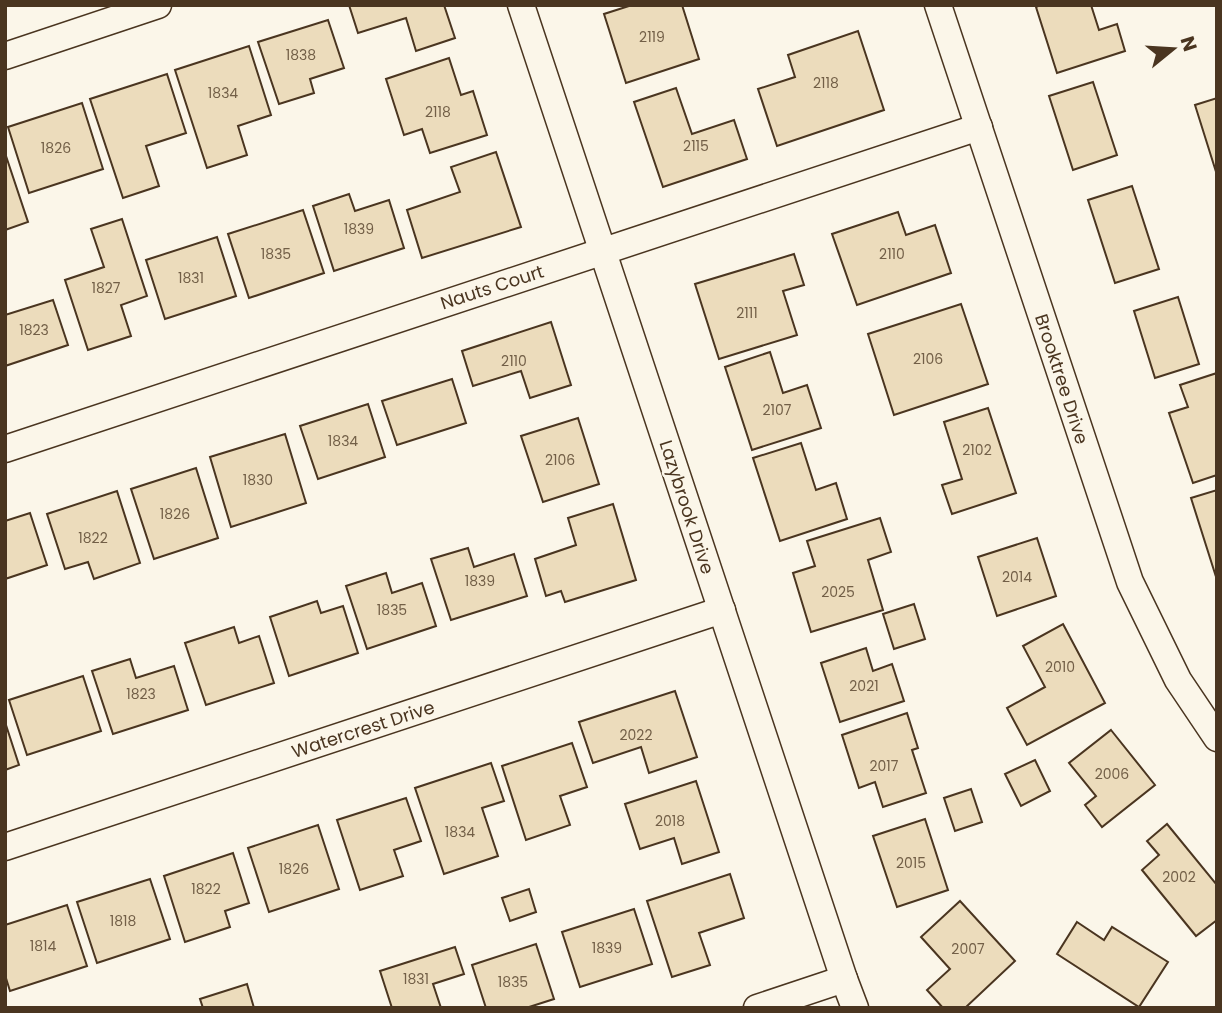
<svg xmlns="http://www.w3.org/2000/svg" width="1222" height="1013" viewBox="0 0 1222 1013" font-family="Poppins,sans-serif">
<rect width="100%" height="100%" fill="#fbf6e9"/>
<g fill="#ecdcbc" stroke="#4a3520" stroke-width="2">
<polygon points="349,5 444,5 455,38 416,51 406,18 358,33"/>
<polygon points="632,5 682,5 699,59 626,83 604,14"/>
<polygon points="1040,5 1091,5 1099,30 1117,24 1125,51 1057,73 1036,7"/>
<polygon points="328,20 344,68 310,79 314,93 279,104 258,42"/>
<polygon points="858,31 884,110 777,146 758,89 795,77 788,55"/>
<polygon points="249,46 271,115 238,126 247,155 207,168 175,70"/>
<polygon points="449,58 461,95 473,91 487,135 430,153 422,129 404,135 386,79"/>
<polygon points="167,74 186,133 146,146 159,186 123,198 90,99"/>
<polygon points="1093,82 1117,155 1073,170 1049,96"/>
<polygon points="676,88 692,134 734,120 747,159 663,187 634,102"/>
<polygon points="1217,98 1217,175 1195,105"/>
<polygon points="82,103 103,169 29,193 8,127"/>
<polygon points="496,152 521,227 422,258 407,210 460,192 451,167"/>
<polygon points="5,153 28,222 5,230"/>
<polygon points="1132,186 1159,269 1115,283 1088,200"/>
<polygon points="349,194 355,211 389,200 404,248 334,271 313,206"/>
<polygon points="303,210 324,273 249,298 228,234"/>
<polygon points="898,212 906,235 935,225 951,273 857,305 832,234"/>
<polygon points="122,219 147,296 121,305 131,336 88,350 65,280 104,267 91,229"/>
<polygon points="217,237 236,296 165,319 146,260"/>
<polygon points="794,254 804,285 783,291 797,335 719,359 695,284"/>
<polygon points="1178,297 1199,364 1155,378 1134,311"/>
<polygon points="53,300 68,345 5,366 5,315"/>
<polygon points="961,304 988,384 894,415 868,334"/>
<polygon points="551,322 571,385 530,398 521,371 473,386 462,351"/>
<polygon points="770,352 783,393 807,385 821,428 752,450 725,367"/>
<polygon points="1217,373 1217,475 1193,483 1169,413 1188,407 1180,385"/>
<polygon points="452,379 466,423 397,445 382,401"/>
<polygon points="368,404 385,457 318,479 300,426"/>
<polygon points="988,408 1016,493 952,514 942,485 962,479 944,422"/>
<polygon points="578,418 599,484 543,502 521,436"/>
<polygon points="285,434 306,503 231,527 210,457"/>
<polygon points="801,443 816,490 836,483 847,519 780,541 753,458"/>
<polygon points="196,468 218,538 154,559 131,489"/>
<polygon points="1217,490 1217,580 1191,498"/>
<polygon points="117,491 140,563 94,579 88,562 65,569 47,514"/>
<polygon points="613,504 636,580 565,602 561,591 546,596 535,559 576,545 568,518"/>
<polygon points="30,513 47,565 5,579 5,521"/>
<polygon points="880,518 891,552 868,560 883,610 811,632 793,573 815,566 807,541"/>
<polygon points="1037,538 1056,596 997,616 978,557"/>
<polygon points="468,548 474,567 514,554 527,596 451,620 431,559"/>
<polygon points="386,573 392,593 422,583 436,626 367,649 346,586"/>
<polygon points="317,601 321,613 343,606 358,653 289,676 270,617"/>
<polygon points="914,604 925,639 894,649 883,614"/>
<polygon points="1063,624 1105,703 1027,745 1007,708 1045,687 1023,646"/>
<polygon points="234,627 239,643 259,636 274,683 206,705 185,643"/>
<polygon points="866,648 873,671 892,664 904,701 840,722 821,663"/>
<polygon points="130,659 136,678 174,666 188,710 113,734 92,671"/>
<polygon points="83,676 101,731 27,755 9,700"/>
<polygon points="675,691 697,757 649,773 641,747 593,763 579,722"/>
<polygon points="907,713 918,748 912,750 926,793 883,807 875,782 859,788 842,735"/>
<polygon points="5,722 19,765 5,770"/>
<polygon points="1111,730 1155,785 1102,827 1085,805 1096,796 1069,763"/>
<polygon points="572,743 587,787 560,796 570,825 526,840 502,766"/>
<polygon points="1035,760 1050,791 1021,806 1005,774"/>
<polygon points="491,763 504,801 482,808 498,856 444,874 415,788"/>
<polygon points="696,781 719,852 682,864 674,838 640,849 625,804"/>
<polygon points="971,789 982,822 955,831 944,798"/>
<polygon points="406,798 421,841 394,850 403,876 360,890 337,820"/>
<polygon points="925,819 948,890 897,907 873,836"/>
<polygon points="1167,824 1217,885 1217,920 1196,936 1142,870 1159,855 1147,841"/>
<polygon points="318,825 339,889 269,912 248,848"/>
<polygon points="233,853 249,903 225,911 230,927 185,942 164,876"/>
<polygon points="730,874 744,918 699,933 710,965 672,977 647,901"/>
<polygon points="150,879 170,939 97,963 77,902"/>
<polygon points="529,889 536,912 510,921 502,898"/>
<polygon points="960,901 1015,961 965,1008 943,1008 927,990 950,969 921,937"/>
<polygon points="67,905 87,966 10,991 5,975 5,925"/>
<polygon points="634,909 652,964 580,987 562,932"/>
<polygon points="1077,922 1104,940 1112,927 1168,962 1139,1007 1057,954"/>
<polygon points="536,944 554,999 526,1008 486,1008 472,965"/>
<polygon points="455,947 464,974 433,984 441,1008 392,1008 380,971"/>
<polygon points="247,984 254,1008 203,1008 200,999"/>
</g>
<g fill="none" stroke-linecap="round" stroke-linejoin="round">
<g stroke="#4a3520" stroke-width="29">
<g id="minor">
<polyline points="521,5 844,979 855,1008"/>
<polyline points="938,5 1130,582 1178,680 1217,738"/>
<polyline points="5,56 158,5"/>
<polyline points="5,449 979,127"/>
<polyline points="5,847 722,610"/>
<polyline points="757,1008 844,979"/>
</g>
</g>
<use href="#minor" stroke="#fbf6e9" stroke-width="26"/>
</g>
<g text-anchor="middle" dominant-baseline="central" stroke-width="5" stroke-linejoin="round" paint-order="stroke">
<g font-size="14" fill="#725f47">
<text x="652" y="37">2119</text>
<text x="301" y="55">1838</text>
<text x="826" y="83">2118</text>
<text x="223" y="93">1834</text>
<text x="438" y="112">2118</text>
<text x="696" y="146">2115</text>
<text x="56" y="148">1826</text>
<text x="359" y="229">1839</text>
<text x="276" y="254">1835</text>
<text x="892" y="254">2110</text>
<text x="191" y="278">1831</text>
<text x="106" y="288">1827</text>
<text x="747" y="313">2111</text>
<text x="34" y="330">1823</text>
<text x="928" y="359">2106</text>
<text x="514" y="361">2110</text>
<text x="777" y="410">2107</text>
<text x="343" y="441">1834</text>
<text x="977" y="450">2102</text>
<text x="560" y="460">2106</text>
<text x="258" y="480">1830</text>
<text x="175" y="514">1826</text>
<text x="93" y="538">1822</text>
<text x="1017" y="577">2014</text>
<text x="480" y="581">1839</text>
<text x="838" y="592">2025</text>
<text x="392" y="610">1835</text>
<text x="1060" y="667">2010</text>
<text x="864" y="686">2021</text>
<text x="141" y="694">1823</text>
<text x="636" y="735">2022</text>
<text x="884" y="766">2017</text>
<text x="1112" y="774">2006</text>
<text x="670" y="821">2018</text>
<text x="460" y="832">1834</text>
<text x="911" y="863">2015</text>
<text x="294" y="869">1826</text>
<text x="1179" y="877">2002</text>
<text x="206" y="889">1822</text>
<text x="123" y="921">1818</text>
<text x="43" y="946">1814</text>
<text x="607" y="948">1839</text>
<text x="968" y="949">2007</text>
<text x="416" y="979">1831</text>
<text x="513" y="982">1835</text>
</g>
<g font-size="18" fill="#4a3520" stroke="#fbf6e9">
<text transform="translate(492 287) rotate(-18)">Nauts Court</text>
<text transform="translate(1062 379) rotate(72)">Brooktree Drive</text>
<text transform="translate(687 507) rotate(72)">Lazybrook Drive</text>
<text transform="translate(363 729) rotate(-18)">Watercrest Drive</text>
</g>
</g>
<rect width="1222" height="1013" fill="none" stroke="#4a3520" stroke-width="14"/>
<g transform="translate(1173 49) rotate(72)" stroke="#fbf6e9" stroke-width="5" paint-order="stroke">
<path d="M0-5L12 26L0 18L-12 26Z" fill="#4a3520"/>
<text y="-10" font-size="19" font-weight="bold" text-anchor="middle" fill="#4a3520">N</text>
</g>
</svg>
